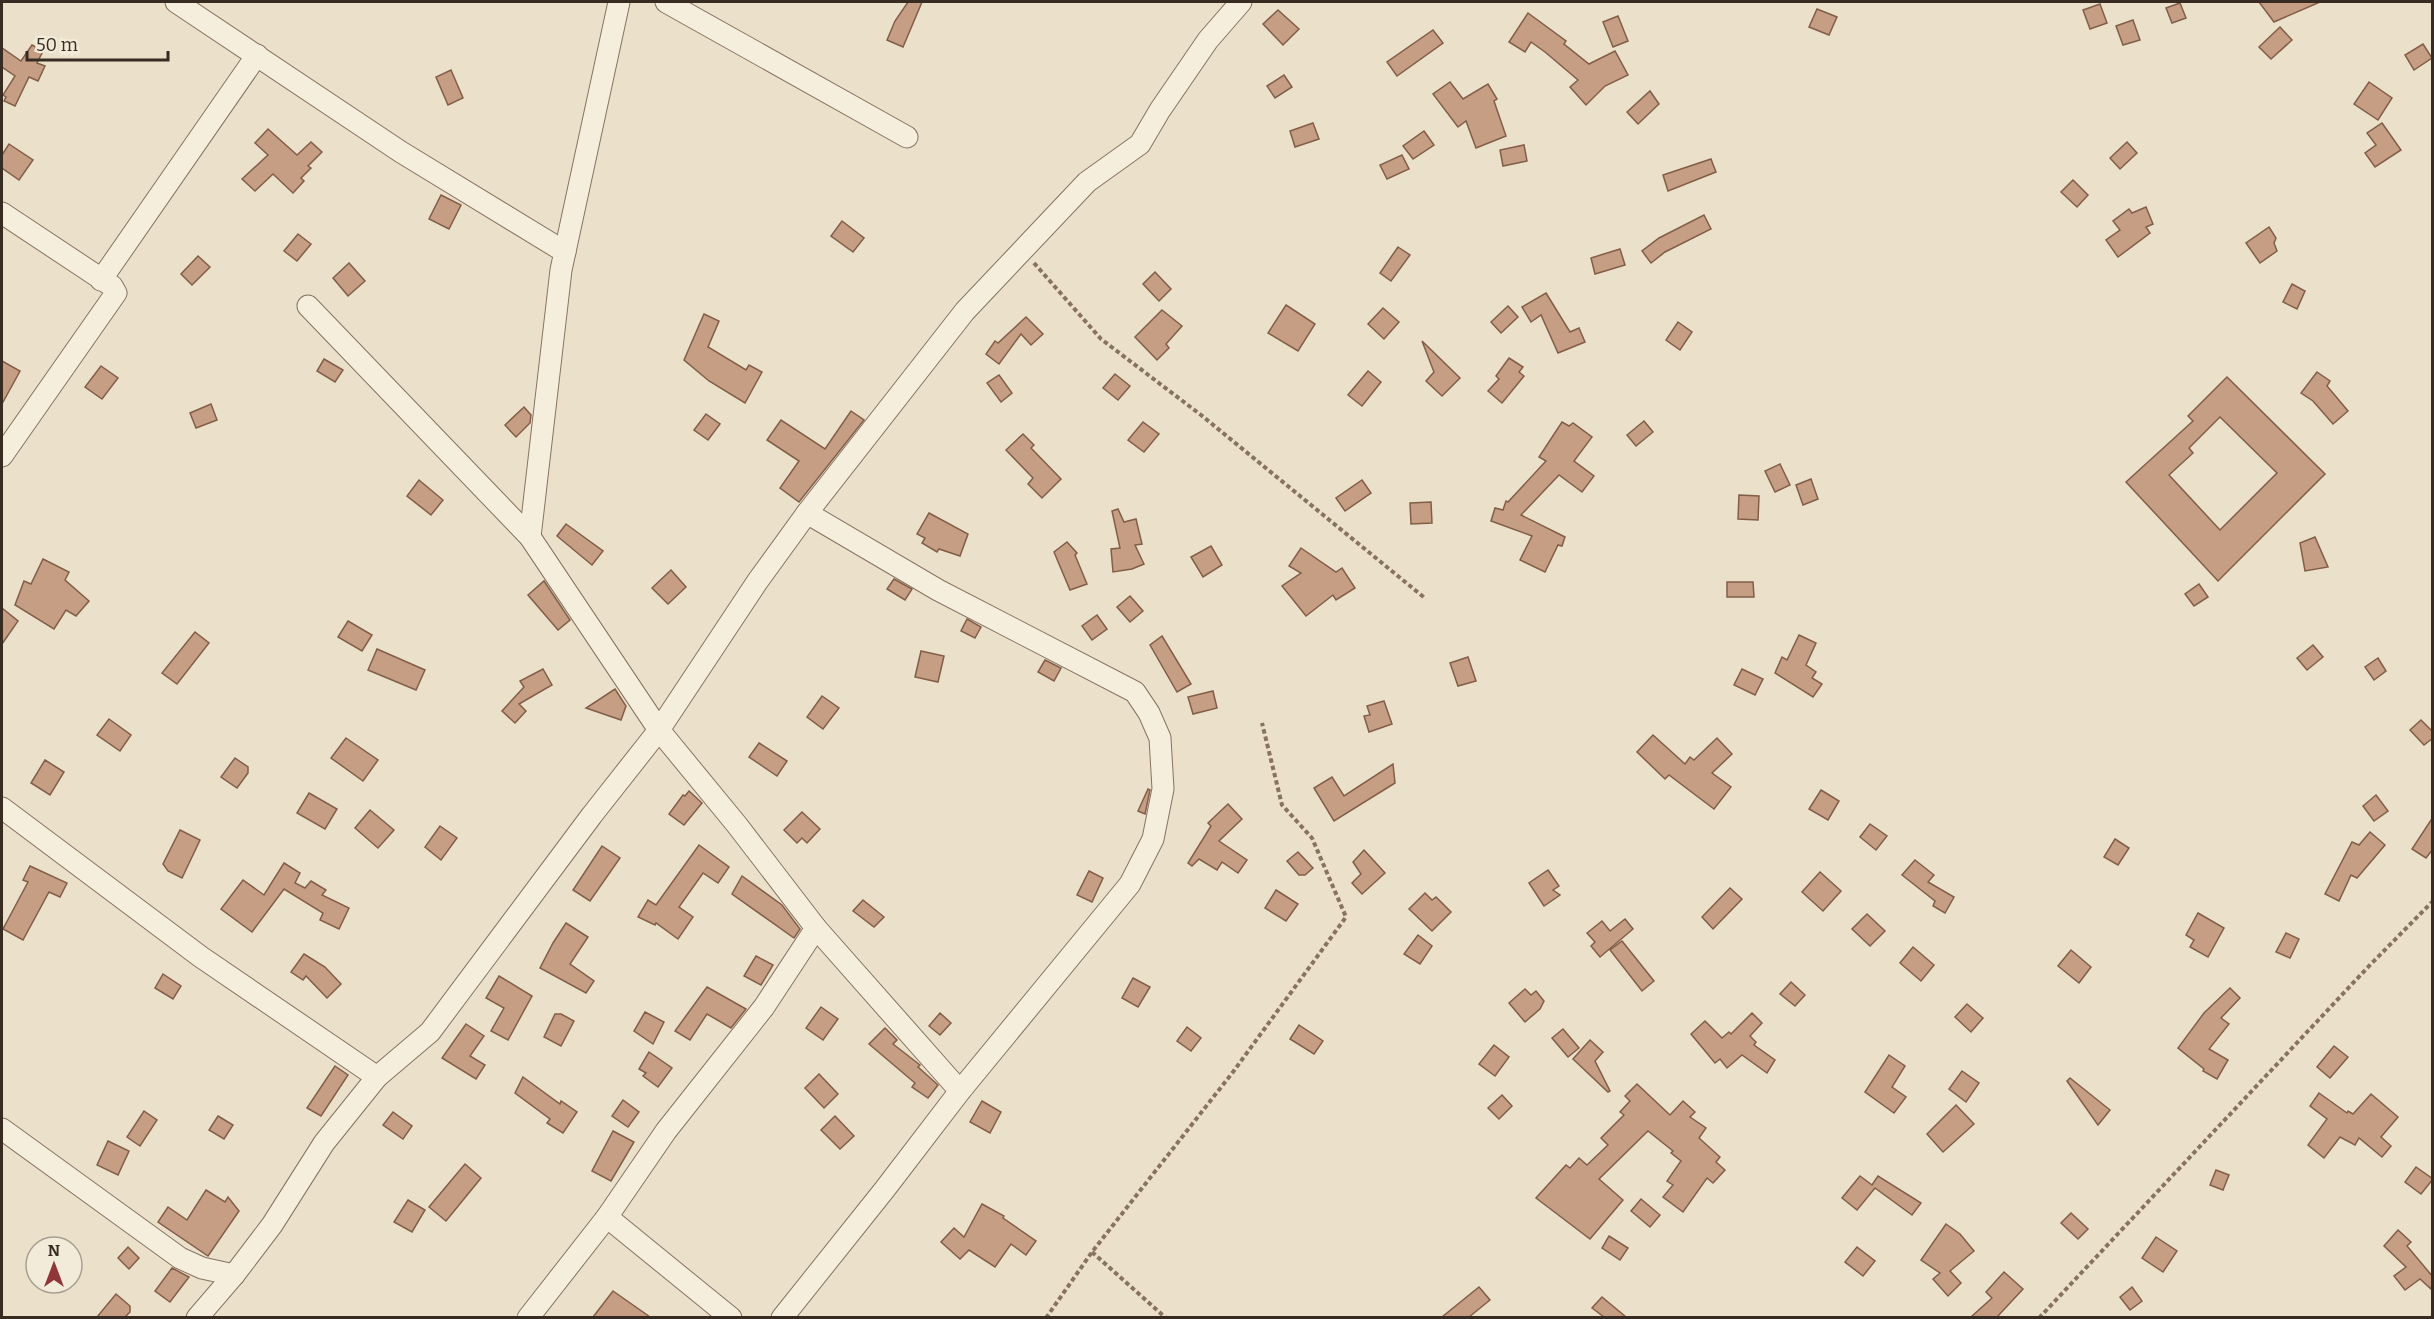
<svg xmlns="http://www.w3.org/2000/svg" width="2434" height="1319" viewBox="0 0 2434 1319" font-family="Bitter,serif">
<rect width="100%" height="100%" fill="#ebe0ca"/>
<g fill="#c59e84" stroke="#825e48" stroke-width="1.5" fill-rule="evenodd">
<polygon points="908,2 922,2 903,47 887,40 895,21"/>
<polygon points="2259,2 2320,2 2274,22"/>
<polygon points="2180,3 2186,18 2172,23 2166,8"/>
<polygon points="2100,4 2107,23 2090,29 2083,10"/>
<polygon points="1817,9 1837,17 1829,35 1809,27"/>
<polygon points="1278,10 1299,29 1283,45 1263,24"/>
<polygon points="1528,13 1566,41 1564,44 1589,64 1615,51 1628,75 1605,86 1586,105 1570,87 1578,80 1545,52 1531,42 1525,52 1509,42"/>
<polygon points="1618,16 1628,41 1613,47 1603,22"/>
<polygon points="2133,20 2140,40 2123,45 2116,26"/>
<polygon points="2280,27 2292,40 2271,59 2259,47"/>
<polygon points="1433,30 1443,43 1397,76 1387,62"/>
<polygon points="2423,44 2432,58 2414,70 2405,55"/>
<polygon points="32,45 43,51 37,63 45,66 38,81 29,77 15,106 4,101 6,97 3,95 15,76 2,67 2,48 21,61"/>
<polygon points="451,70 463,98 448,105 436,77"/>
<polygon points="1284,75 1292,87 1275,98 1267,86"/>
<polygon points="1450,82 1463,99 1488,84 1497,99 1494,101 1506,136 1476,148 1466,121 1458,127 1433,94"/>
<polygon points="2369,82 2392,98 2378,120 2354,104"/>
<polygon points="1650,91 1659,104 1638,124 1627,112"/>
<polygon points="1313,123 1319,139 1295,147 1290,131"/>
<polygon points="2382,123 2401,150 2375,167 2365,153 2376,145 2367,133"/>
<polygon points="268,129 297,155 311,142 322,152 308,166 311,168 301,178 304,181 293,193 273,174 255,191 242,179 268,155 255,143"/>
<polygon points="1424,131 1434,145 1413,159 1403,146"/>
<polygon points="2127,142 2137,153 2120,169 2110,158"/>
<polygon points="9,144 33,160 19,180 2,168 2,155"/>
<polygon points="1524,145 1527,161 1503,166 1500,150"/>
<polygon points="1402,155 1409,169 1387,179 1380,165"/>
<polygon points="1711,159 1716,172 1668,191 1663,175"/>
<polygon points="2073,180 2088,195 2077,207 2061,192"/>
<polygon points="441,195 461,205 449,229 429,219"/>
<polygon points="2146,207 2153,224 2146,227 2150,233 2118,257 2106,240 2120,230 2113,221 2129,209 2132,213"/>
<polygon points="1704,215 1711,229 1665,252 1651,263 1642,251 1659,238"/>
<polygon points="842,221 864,238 853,252 831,236"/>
<polygon points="2269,227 2276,238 2274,243 2277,251 2260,263 2246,243"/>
<polygon points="298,234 311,244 297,261 284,251"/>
<polygon points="1398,247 1410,255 1391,281 1380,273"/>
<polygon points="1620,249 1625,265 1595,274 1591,258"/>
<polygon points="198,256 210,267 192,285 181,274"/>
<polygon points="349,263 365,281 348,296 333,278"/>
<polygon points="1155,272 1171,289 1159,301 1143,284"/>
<polygon points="2292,284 2305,291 2297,309 2283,302"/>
<polygon points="1546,293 1570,332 1579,328 1585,342 1558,353 1541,315 1531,322 1522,307"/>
<polygon points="1286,305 1315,324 1298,351 1268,333"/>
<polygon points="1508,306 1518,317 1501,333 1491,322"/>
<polygon points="1383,308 1399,322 1384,339 1368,324"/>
<polygon points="1162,310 1182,326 1166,344 1169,348 1157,360 1135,337"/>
<polygon points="704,314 719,321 708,347 746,370 749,365 762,372 745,403 709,381 684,360"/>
<polygon points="1026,317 1043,334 1031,345 1021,334 999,364 986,354 995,341 998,343"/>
<polygon points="1678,322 1692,332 1680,350 1666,340"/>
<polygon points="1422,341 1460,378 1442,396 1426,381 1434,372"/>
<polygon points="1509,358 1523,367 1519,372 1524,376 1502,403 1488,391 1499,379 1496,376"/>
<polygon points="324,359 343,370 335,382 317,371"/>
<polygon points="2,361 20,371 2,404"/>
<polygon points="101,366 118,378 102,399 85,387"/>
<polygon points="1368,371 1381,382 1362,406 1348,395"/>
<polygon points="2317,372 2330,381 2327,386 2348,411 2333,424 2313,401 2301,393"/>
<polygon points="1115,374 1130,386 1118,400 1103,388"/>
<polygon points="999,375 1012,393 1001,402 987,383"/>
<path d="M2227,377L2325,474L2218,581L2126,482L2193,421L2188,416ZM2220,417L2277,473L2220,530L2169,475L2193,453L2189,448Z"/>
<polygon points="211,404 217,420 196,428 190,413"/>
<polygon points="524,407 531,415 530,423 516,437 505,425"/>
<polygon points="851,411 864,420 799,502 780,488 799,461 767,440 781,420 825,449"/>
<polygon points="706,414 720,424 708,440 694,430"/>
<polygon points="1644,421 1653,432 1636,446 1627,435"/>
<polygon points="1143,422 1159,434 1144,452 1128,440"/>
<polygon points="1562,422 1569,426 1573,423 1592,437 1574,461 1594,476 1582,492 1559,475 1521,515 1565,537 1562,546 1558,545 1545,572 1520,560 1532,536 1491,521 1495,508 1503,510 1506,501 1508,502 1546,461 1539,457"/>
<polygon points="1023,434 1034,445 1031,448 1061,479 1042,498 1028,484 1033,478 1006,450"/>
<polygon points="1780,464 1790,485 1775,492 1765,471"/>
<polygon points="1811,479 1818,499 1803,505 1796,485"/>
<polygon points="419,480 443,500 431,515 407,496"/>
<polygon points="1362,480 1371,493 1345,511 1336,498"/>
<polygon points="1739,495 1759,496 1758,520 1738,519"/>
<polygon points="1431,502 1432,523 1411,524 1410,503"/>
<polygon points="1118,509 1124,522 1136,519 1142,544 1135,545 1144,564 1132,569 1113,572 1111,549 1120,548 1112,511"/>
<polygon points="929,513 968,534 960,556 939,549 937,552 922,543 925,538 917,534"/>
<polygon points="566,524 603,551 592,565 557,536"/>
<polygon points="2315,537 2328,567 2305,571 2300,543"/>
<polygon points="1067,542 1077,553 1075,555 1087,584 1070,590 1054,552"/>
<polygon points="1211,546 1222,565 1203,577 1191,557"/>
<polygon points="1301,548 1336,572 1342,568 1355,588 1336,600 1333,595 1306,616 1282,586 1301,573 1289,566"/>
<polygon points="43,559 69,572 65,580 89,601 76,616 66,610 54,629 15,605 24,581 31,584"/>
<polygon points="671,570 686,587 668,604 652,588"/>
<polygon points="894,579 912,589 905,600 887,589"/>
<polygon points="544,581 570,620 558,630 528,595"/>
<polygon points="1727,582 1753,582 1754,597 1727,597"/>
<polygon points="2199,584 2208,597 2194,606 2185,594"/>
<polygon points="1130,596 1143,611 1130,622 1117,607"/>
<polygon points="2,608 18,621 2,644"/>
<polygon points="1097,615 1107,629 1092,640 1082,626"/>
<polygon points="967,619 981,627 975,638 961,631"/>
<polygon points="348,621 372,635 362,651 338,637"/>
<polygon points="195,632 209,643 177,684 162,673"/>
<polygon points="1799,635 1816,643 1806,665 1816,672 1812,678 1822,684 1813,697 1775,673 1782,657 1787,660"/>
<polygon points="1162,636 1191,684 1177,692 1150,645"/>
<polygon points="2313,645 2323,657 2307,670 2297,658"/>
<polygon points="377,649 425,670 416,690 368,670"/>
<polygon points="921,651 944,656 938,682 915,677"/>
<polygon points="1468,657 1476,681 1458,686 1450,663"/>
<polygon points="2378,658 2386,671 2374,680 2365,667"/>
<polygon points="1045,660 1061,668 1054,681 1038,672"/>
<polygon points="543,669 552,685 519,704 526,711 515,723 502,711 524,687 520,681"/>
<polygon points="1742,669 1763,679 1755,695 1734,685"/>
<polygon points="615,689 626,706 621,720 586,708"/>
<polygon points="1213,691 1217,708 1193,714 1188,697"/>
<polygon points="822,696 839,708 823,729 807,717"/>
<polygon points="1384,701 1392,724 1369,732 1364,716 1370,715 1367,706"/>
<polygon points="109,719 131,735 120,751 97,735"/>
<polygon points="2421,720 2433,732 2433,738 2424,745 2410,730"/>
<polygon points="1653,735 1685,764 1690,757 1694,760 1717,738 1732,754 1712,773 1731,787 1714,809 1669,775 1665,779 1637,752"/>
<polygon points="346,738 378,760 363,781 331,758"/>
<polygon points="759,743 787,761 777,776 749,757"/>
<polygon points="235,758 248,767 248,773 237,788 221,777"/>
<polygon points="45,760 64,772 50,795 31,783"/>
<polygon points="1393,764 1395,783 1334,821 1314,788 1332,777 1344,796"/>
<polygon points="1148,789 1150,790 1145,814 1138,811"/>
<polygon points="1821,790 1839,801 1828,820 1809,809"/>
<polygon points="689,791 702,803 684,825 669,814 683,795 685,796"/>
<polygon points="309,793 337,809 325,829 297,813"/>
<polygon points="2376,795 2388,811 2374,821 2363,806"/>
<polygon points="1228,804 1242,819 1219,841 1247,860 1238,873 1222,862 1217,870 1199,859 1192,866 1188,863 1211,826 1208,823"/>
<polygon points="370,810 394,830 378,848 355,828"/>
<polygon points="802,812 820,829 807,843 802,838 797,843 784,830"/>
<polygon points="2433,817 2433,849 2426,858 2412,849"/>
<polygon points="1870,824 1887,836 1876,850 1860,837"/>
<polygon points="440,826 457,838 441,860 425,847"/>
<polygon points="180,830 200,840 182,878 168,871 163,864"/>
<polygon points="2370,832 2385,845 2357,878 2351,875 2339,901 2325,894 2352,842 2359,845"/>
<polygon points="2115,839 2129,848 2118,865 2104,857"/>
<polygon points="699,845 729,867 718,883 703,873 679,907 693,917 678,939 656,923 655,925 638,917 648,900 656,905"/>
<polygon points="602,846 620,858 590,901 573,890"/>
<polygon points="1364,850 1385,873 1362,894 1352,883 1361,874 1353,862"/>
<polygon points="1298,852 1313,868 1305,875 1299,875 1287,861"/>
<polygon points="1915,860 1934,875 1928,882 1954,897 1945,913 1933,906 1935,901 1902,875"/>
<polygon points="284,863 300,873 295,883 305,888 311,881 326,890 322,895 349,908 339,929 320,920 323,913 284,889 252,932 221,909 243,880 264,895"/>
<polygon points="30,866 67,883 60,897 49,892 23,940 3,929 28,882 23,880"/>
<polygon points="1548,870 1559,886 1553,890 1560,895 1544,906 1529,883"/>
<polygon points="1089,871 1103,878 1092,902 1077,895"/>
<polygon points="1820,872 1841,891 1823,911 1802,892"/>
<polygon points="742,876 782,905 800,929 794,938 732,894"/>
<polygon points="1730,888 1742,899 1713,929 1702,917"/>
<polygon points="1276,890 1298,904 1286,921 1265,908"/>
<polygon points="1425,893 1432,900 1436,897 1451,912 1432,931 1409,909"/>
<polygon points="863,900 884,917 874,927 853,911"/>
<polygon points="2198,913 2224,928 2208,957 2190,947 2194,940 2186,935"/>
<polygon points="1867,914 1885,931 1870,946 1852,929"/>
<polygon points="1625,919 1633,929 1600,957 1591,946 1595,942 1587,933 1602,921 1610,931"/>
<polygon points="566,923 588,937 570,964 594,981 586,993 540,968 553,943"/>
<polygon points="2286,933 2299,939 2290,958 2276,952"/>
<polygon points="1418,935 1432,946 1420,964 1404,954"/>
<polygon points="1622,941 1654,981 1642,991 1610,950"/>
<polygon points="1913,947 1934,965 1921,981 1900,963"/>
<polygon points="2071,950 2091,967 2079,983 2058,966"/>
<polygon points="304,954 325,967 341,984 327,998 306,976 303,980 291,972"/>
<polygon points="756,956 773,965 761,985 744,976"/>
<polygon points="163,974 181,986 173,999 155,988"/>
<polygon points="499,976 532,996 508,1040 491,1031 504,1008 486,998"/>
<polygon points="1133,978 1150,987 1138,1007 1122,998"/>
<polygon points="1791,982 1805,995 1795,1006 1780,994"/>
<polygon points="707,987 746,1009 731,1028 707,1014 690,1040 675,1031"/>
<polygon points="2230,988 2240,998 2221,1018 2229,1024 2209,1049 2228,1060 2217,1079 2203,1071 2204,1069 2178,1048 2204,1013"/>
<polygon points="1525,989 1531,995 1536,991 1544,1001 1540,1009 1525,1022 1509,1003"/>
<polygon points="1967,1004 1983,1018 1971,1032 1955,1017"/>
<polygon points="821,1007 838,1019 823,1040 806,1028"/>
<polygon points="645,1012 664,1022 653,1044 634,1031"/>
<polygon points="940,1013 951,1023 940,1035 929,1026"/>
<polygon points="1752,1013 1762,1023 1750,1036 1756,1042 1754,1045 1775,1060 1767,1073 1742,1055 1727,1068 1720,1059 1715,1063 1691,1034 1705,1021 1722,1038 1729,1032 1731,1034"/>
<polygon points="555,1014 561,1014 574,1021 561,1046 544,1037"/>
<polygon points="466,1024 484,1036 470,1056 485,1065 476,1079 442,1058"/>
<polygon points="1299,1025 1323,1041 1314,1054 1290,1039"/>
<polygon points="1187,1027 1201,1038 1191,1051 1177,1041"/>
<polygon points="885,1028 897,1040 893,1044 920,1065 918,1067 938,1085 928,1098 912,1087 915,1083 869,1044"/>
<polygon points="1563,1029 1579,1048 1568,1057 1552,1038"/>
<polygon points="1590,1040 1603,1052 1595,1061 1610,1091 1608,1092 1573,1059"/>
<polygon points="1494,1045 1509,1057 1495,1076 1479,1064"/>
<polygon points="2334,1046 2348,1057 2330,1078 2317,1067"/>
<polygon points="649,1052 672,1068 658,1087 643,1076 646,1073 639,1069"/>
<polygon points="1889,1055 1905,1066 1892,1087 1906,1097 1894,1113 1865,1092"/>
<polygon points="335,1066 348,1075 321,1116 307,1108"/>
<polygon points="1962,1071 1979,1083 1966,1102 1949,1089"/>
<polygon points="819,1074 838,1094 824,1108 805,1088"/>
<polygon points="523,1077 560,1104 561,1101 577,1112 563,1133 547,1123 550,1119 515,1093"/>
<polygon points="2070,1078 2110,1110 2098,1125 2067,1081"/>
<polygon points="1637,1084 1670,1115 1683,1101 1695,1112 1690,1117 1706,1128 1699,1138 1720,1157 1716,1162 1725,1170 1713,1183 1707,1178 1683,1212 1663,1197 1673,1185 1667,1181 1681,1161 1671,1153 1673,1151 1648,1131 1599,1179 1623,1200 1590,1239 1536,1198 1566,1165 1570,1168 1579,1158 1587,1165 1608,1145 1601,1138 1624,1115 1620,1112 1630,1101 1625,1096"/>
<polygon points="2319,1093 2347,1113 2348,1111 2353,1114 2371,1094 2398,1117 2381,1137 2391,1146 2382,1157 2359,1138 2355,1145 2340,1137 2324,1158 2308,1145 2327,1119 2310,1106"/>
<polygon points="1502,1095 1512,1106 1499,1119 1488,1108"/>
<polygon points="623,1100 639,1112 628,1127 612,1116"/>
<polygon points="982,1101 1001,1112 990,1133 970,1122"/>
<polygon points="1956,1105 1974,1124 1943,1152 1927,1134"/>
<polygon points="144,1111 157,1120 140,1146 127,1137"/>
<polygon points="393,1112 412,1126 403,1139 383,1125"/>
<polygon points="218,1116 233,1125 224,1139 209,1130"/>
<polygon points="835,1116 854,1136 840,1149 821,1130"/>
<polygon points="613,1131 634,1142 611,1181 592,1171"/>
<polygon points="108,1141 129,1151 118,1175 97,1165"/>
<polygon points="465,1164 481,1178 446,1221 429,1207"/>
<polygon points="2416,1167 2433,1179 2421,1194 2405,1182"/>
<polygon points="2216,1170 2229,1175 2223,1190 2210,1185"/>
<polygon points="1860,1176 1872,1185 1878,1176 1921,1203 1912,1215 1875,1188 1857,1210 1842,1198"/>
<polygon points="206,1190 225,1202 228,1197 239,1211 208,1256 158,1222 168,1207 187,1220"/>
<polygon points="1641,1199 1660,1215 1650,1227 1631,1211"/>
<polygon points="408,1200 425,1210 412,1232 394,1222"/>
<polygon points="982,1204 1004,1216 1003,1218 1036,1241 1026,1255 1011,1244 995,1267 969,1250 960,1259 941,1242 954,1228 964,1237"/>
<polygon points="2071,1213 2088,1229 2078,1239 2061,1223"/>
<polygon points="1946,1224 1960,1234 1974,1251 1950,1271 1961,1283 1948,1296 1933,1279 1940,1273 1921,1260"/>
<polygon points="2398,1230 2411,1242 2407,1246 2433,1277 2431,1289 2420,1279 2405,1290 2394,1276 2406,1267 2384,1246"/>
<polygon points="1609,1236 1628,1248 1620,1260 1602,1248"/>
<polygon points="2156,1237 2177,1251 2163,1272 2142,1258"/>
<polygon points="128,1247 139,1258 129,1269 118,1258"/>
<polygon points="1857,1247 1875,1261 1863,1276 1845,1262"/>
<polygon points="172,1268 189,1277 170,1302 155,1291"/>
<polygon points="2004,1272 2023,1289 1997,1317 1971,1317 1992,1298 1986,1292"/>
<polygon points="1479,1287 1490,1300 1469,1317 1442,1317"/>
<polygon points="2132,1287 2142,1301 2130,1310 2120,1297"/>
<polygon points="613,1291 650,1317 593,1317"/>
<polygon points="116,1294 130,1306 130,1312 125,1317 97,1317"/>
<polygon points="1602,1297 1626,1317 1604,1317 1592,1308"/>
</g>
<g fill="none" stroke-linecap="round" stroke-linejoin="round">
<g stroke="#867360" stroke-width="23">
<g id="minor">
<polyline points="176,2 401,152 565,252"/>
<polyline points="619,2 561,270 530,537 659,730 737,825 816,928 764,1007 666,1131 607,1217 731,1318"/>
<polyline points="666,2 907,137"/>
<polyline points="2,213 112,286 116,293 2,456"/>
<polyline points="101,280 257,55"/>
<polyline points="308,306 530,537"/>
<polyline points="2,808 201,957 377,1077"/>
<polyline points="816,928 960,1091"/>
<polyline points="2,1129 180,1258 202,1268 234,1275"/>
<polyline points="197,1318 234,1275 272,1225 324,1143 377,1077 430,1032 592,815 659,730 757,582 807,513 965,311 1087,182 1140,144 1160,110 1208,40 1241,2"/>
<polyline points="528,1318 607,1217"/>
<polyline points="782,1318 885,1189 960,1091 1130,884 1153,839 1163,789 1160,738 1149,713 1135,692 938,590 807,513"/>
</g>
</g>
<g stroke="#867360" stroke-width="4" stroke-dasharray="4.5 3" stroke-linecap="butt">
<polyline points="1034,263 1101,339 1201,415 1426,599"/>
<polyline points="1092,1252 1166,1318"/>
<polyline points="1046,1318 1092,1252 1233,1072 1346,917 1312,838 1282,805 1262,723"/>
<polyline points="2039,1318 2369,966 2432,902"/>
</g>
<use href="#minor" stroke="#f6eedd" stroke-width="21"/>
</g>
<rect width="2434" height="1319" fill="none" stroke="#382c22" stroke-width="6"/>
<g transform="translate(54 1265)"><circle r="28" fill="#f3ebd9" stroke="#a89f90" stroke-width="1.5"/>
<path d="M0-4.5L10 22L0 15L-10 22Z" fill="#8f3639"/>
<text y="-9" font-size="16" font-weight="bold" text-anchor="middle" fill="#382c22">N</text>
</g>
<path d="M27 51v9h141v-9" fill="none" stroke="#382c22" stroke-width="3"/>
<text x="36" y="51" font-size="18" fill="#382c22" stroke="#f3ebd9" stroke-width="4.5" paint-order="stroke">50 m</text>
</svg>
